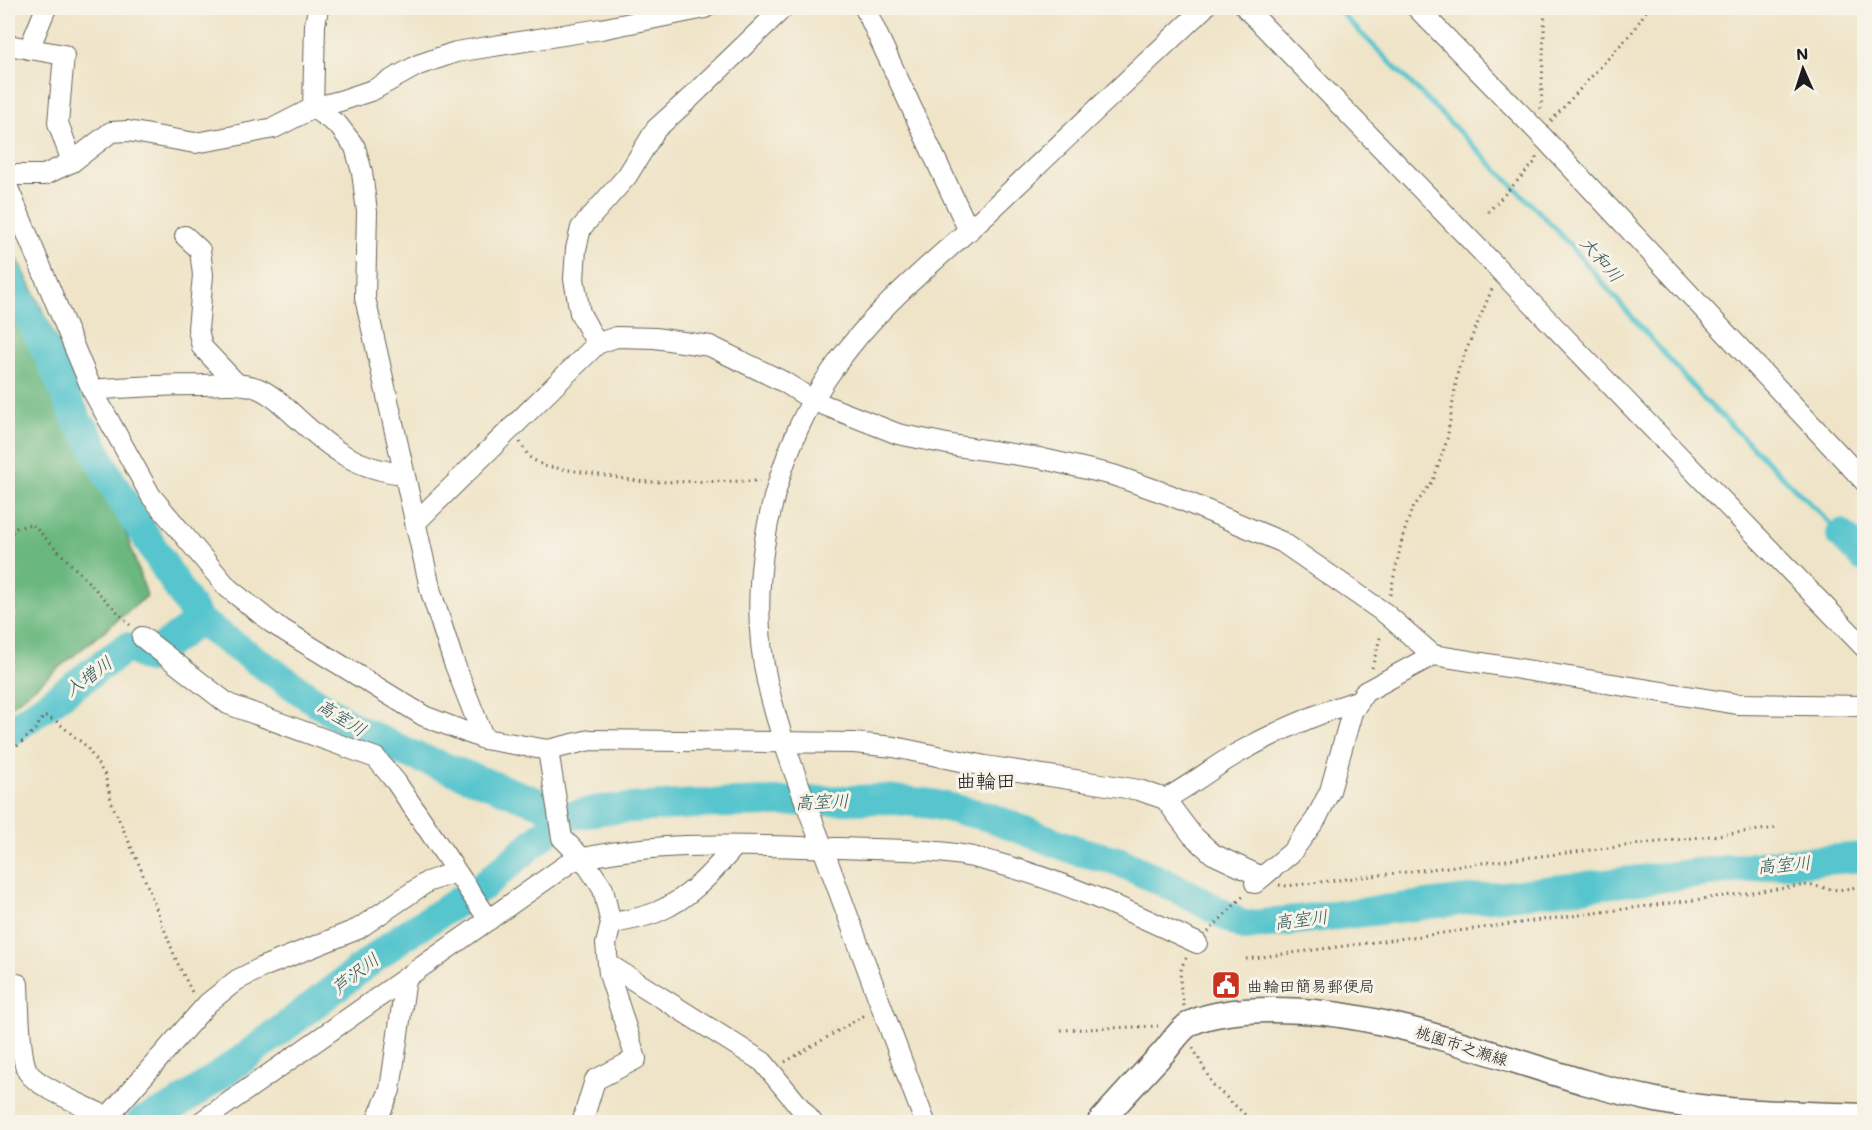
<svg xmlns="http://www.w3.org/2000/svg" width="1872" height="1130" viewBox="0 0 1872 1130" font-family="Mali,'Klee One',sans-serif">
<rect width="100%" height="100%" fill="#f7f3e8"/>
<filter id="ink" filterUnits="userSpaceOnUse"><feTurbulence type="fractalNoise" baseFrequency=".0167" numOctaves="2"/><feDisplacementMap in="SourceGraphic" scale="12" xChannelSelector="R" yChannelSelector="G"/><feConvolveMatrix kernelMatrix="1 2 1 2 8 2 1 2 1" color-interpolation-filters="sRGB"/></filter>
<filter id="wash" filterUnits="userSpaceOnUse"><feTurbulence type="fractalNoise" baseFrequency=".008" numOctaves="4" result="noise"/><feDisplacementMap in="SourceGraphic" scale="24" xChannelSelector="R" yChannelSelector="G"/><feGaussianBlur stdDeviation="1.35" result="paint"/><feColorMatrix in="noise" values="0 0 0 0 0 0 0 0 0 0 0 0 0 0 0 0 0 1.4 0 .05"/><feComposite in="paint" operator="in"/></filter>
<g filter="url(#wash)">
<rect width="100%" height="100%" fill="#efe4c7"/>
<polygon fill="#6bb77f" stroke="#446a4e" stroke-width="1.5" points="8,239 72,371 147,596 8,709 8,623 16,617 8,556"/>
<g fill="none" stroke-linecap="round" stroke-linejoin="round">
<polyline stroke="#57c5cd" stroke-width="5" points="1336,8 1554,227 1699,394 1841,534"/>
<g stroke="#57c5cd" stroke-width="30">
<polyline points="8,276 50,358 79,425 86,431 112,483 199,621 353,727 407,753 542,804 564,817 600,810 696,804 886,799 932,804 986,816 1078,851 1118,861 1188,894 1244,926 1786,863 1864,857"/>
<polyline points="1841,534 1864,558"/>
<polyline points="8,733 127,647 148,658 199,621"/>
<polyline points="141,1122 176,1106 244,1058 402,937 483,886 564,817"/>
</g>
</g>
</g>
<g filter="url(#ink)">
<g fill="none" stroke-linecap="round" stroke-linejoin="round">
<g stroke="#666258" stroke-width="22">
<g id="minor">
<polyline points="318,8 315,25 313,108 338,125 355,147 362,172 367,212 365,298 431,592 453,660 484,739"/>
<polyline points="865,8 969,231"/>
<polyline points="1246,8 1864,647"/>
<polyline points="1417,8 1540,134 1864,481"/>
<polyline points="8,45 64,55 58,123 72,162"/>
<polyline points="29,49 46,8"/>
<polyline points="8,175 44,175 72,162 111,132 128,131 195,143 224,138 274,128 313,108 340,101 373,90 418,65 456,52 601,29 705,8"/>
<polyline points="8,188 92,390 151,496 228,588 272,623 424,716 484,739 548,750 590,740 854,743 894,747 985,766 1139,790 1165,799 1192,835 1213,854 1262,877"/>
<polyline points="185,236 200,250 203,275 198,329 202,347 237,384"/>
<polyline points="597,344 580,313 574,279 576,249 581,228 627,176 656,129 689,99 783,8"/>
<path d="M92,390C129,387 165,385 202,385C220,384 240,382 257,388C272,394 285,407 297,418C331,449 356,469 404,474"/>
<polyline points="415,523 597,344 616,337 655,338 710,346 784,382 814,401 898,434 957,446 1039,458 1113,475 1170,495 1282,542 1386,614 1433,655"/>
<polyline points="142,637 228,704 376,758 396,782 489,920"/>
<polyline points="548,750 562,838 583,859 603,889 611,924 606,944 609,974 636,1059 595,1080 584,1116 585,1122"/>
<path d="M1165,799C1190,786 1212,768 1236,754C1275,732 1318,713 1360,700"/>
<polyline points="1255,883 1291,853 1316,819 1330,791 1352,712 1365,692 1433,655 1737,704 1864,706"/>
<path d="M611,924C626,920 643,918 657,912C690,898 712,873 735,846"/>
<polyline points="608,964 763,1062 812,1122"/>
<path d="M18,984C19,1003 19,1058 28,1072C38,1088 86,1106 105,1116"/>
<polyline points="91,1122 112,1112 208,1003 237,980 265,966 358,929 427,882 455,872"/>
<path d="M201,1122L572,861C659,839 750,846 840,848C886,850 940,848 985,860C1060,879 1127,910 1197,943"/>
<polyline points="376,1122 390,1090 406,978"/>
<path d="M925,1122C892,1036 860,949 828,862C806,802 781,744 767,681C749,598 764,506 798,429C817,386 853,339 886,306C920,271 958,241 993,208C1063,141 1134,74 1204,8"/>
</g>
</g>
<g stroke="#666258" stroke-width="27">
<path id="major" d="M1100,1122C1121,1099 1142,1075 1164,1052C1171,1044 1179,1031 1188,1025C1201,1016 1230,1012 1245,1011C1389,1001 1518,1072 1656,1100C1724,1114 1795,1113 1864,1116"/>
</g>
<g stroke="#666258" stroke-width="3" stroke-dasharray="1.5 4.5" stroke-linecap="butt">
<polyline points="1541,109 1545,8"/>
<polyline points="1551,121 1634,30 1648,8"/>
<polyline points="1488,212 1536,161 1536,157"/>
<polyline points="520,442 529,457 544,466 644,482 760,481"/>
<polyline points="8,537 16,528 32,524 130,625"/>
<polyline points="1390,595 1402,539 1412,509 1433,481 1447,440 1458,370 1492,289"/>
<polyline points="1372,668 1381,634"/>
<polyline points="8,754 34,731 44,716 56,721 86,746 105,775 112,804 140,867 177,962 193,994"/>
<polyline points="1279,885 1287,886 1777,828"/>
<polyline points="1208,932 1243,896"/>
<polyline points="1246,959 1807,885 1838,890 1864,886"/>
<path d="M1184,1006C1181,990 1176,972 1187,957"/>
<polyline points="1061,1030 1158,1026"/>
<polyline points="1193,1048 1213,1085 1253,1122"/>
<polyline points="785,1062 865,1015"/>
</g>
<use href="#minor" stroke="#fff" stroke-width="20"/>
<use href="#major" stroke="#fff" stroke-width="24"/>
</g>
</g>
<defs>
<g id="civic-square" transform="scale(1.5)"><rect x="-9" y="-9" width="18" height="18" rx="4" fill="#c8321e" stroke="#f7f3e8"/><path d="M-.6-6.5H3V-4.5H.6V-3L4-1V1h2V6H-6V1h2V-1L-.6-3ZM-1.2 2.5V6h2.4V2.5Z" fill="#fff"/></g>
</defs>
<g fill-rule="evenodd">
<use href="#civic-square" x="1226" y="985"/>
</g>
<g text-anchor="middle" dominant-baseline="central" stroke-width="6" stroke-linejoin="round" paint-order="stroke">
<g font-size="16" fill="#1c1c1c" stroke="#f7f3e8" text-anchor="start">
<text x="1247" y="985">曲輪田簡易郵便局</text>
</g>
<g font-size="16" fill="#1c1c1c" stroke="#f7f3e8">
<text transform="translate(1462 1045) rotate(18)">桃園市之瀬線</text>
</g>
<g font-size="18" font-style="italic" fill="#31575a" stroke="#f7f3e8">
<text transform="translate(1602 259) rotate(49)">大和川</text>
<text transform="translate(88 676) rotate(-36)">入増川</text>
<text transform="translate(342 717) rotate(32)">高室川</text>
<text transform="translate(822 801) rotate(-2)">高室川</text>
<text transform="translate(1784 864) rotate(-5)">高室川</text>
<text transform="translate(1301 919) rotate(-7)">高室川</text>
<text transform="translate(355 973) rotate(-38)">芦沢川</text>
</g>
<g font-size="20" fill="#1c1c1c" stroke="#f7f3e8">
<text x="986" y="780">曲輪田</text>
</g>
</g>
<rect width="1872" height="1130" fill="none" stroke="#f7f3e8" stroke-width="30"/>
<g transform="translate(1803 69) rotate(357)" stroke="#f7f3e8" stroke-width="4.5" paint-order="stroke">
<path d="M0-4.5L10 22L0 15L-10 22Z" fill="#1c1c1c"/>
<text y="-9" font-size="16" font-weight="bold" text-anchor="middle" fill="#1c1c1c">N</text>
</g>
</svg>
